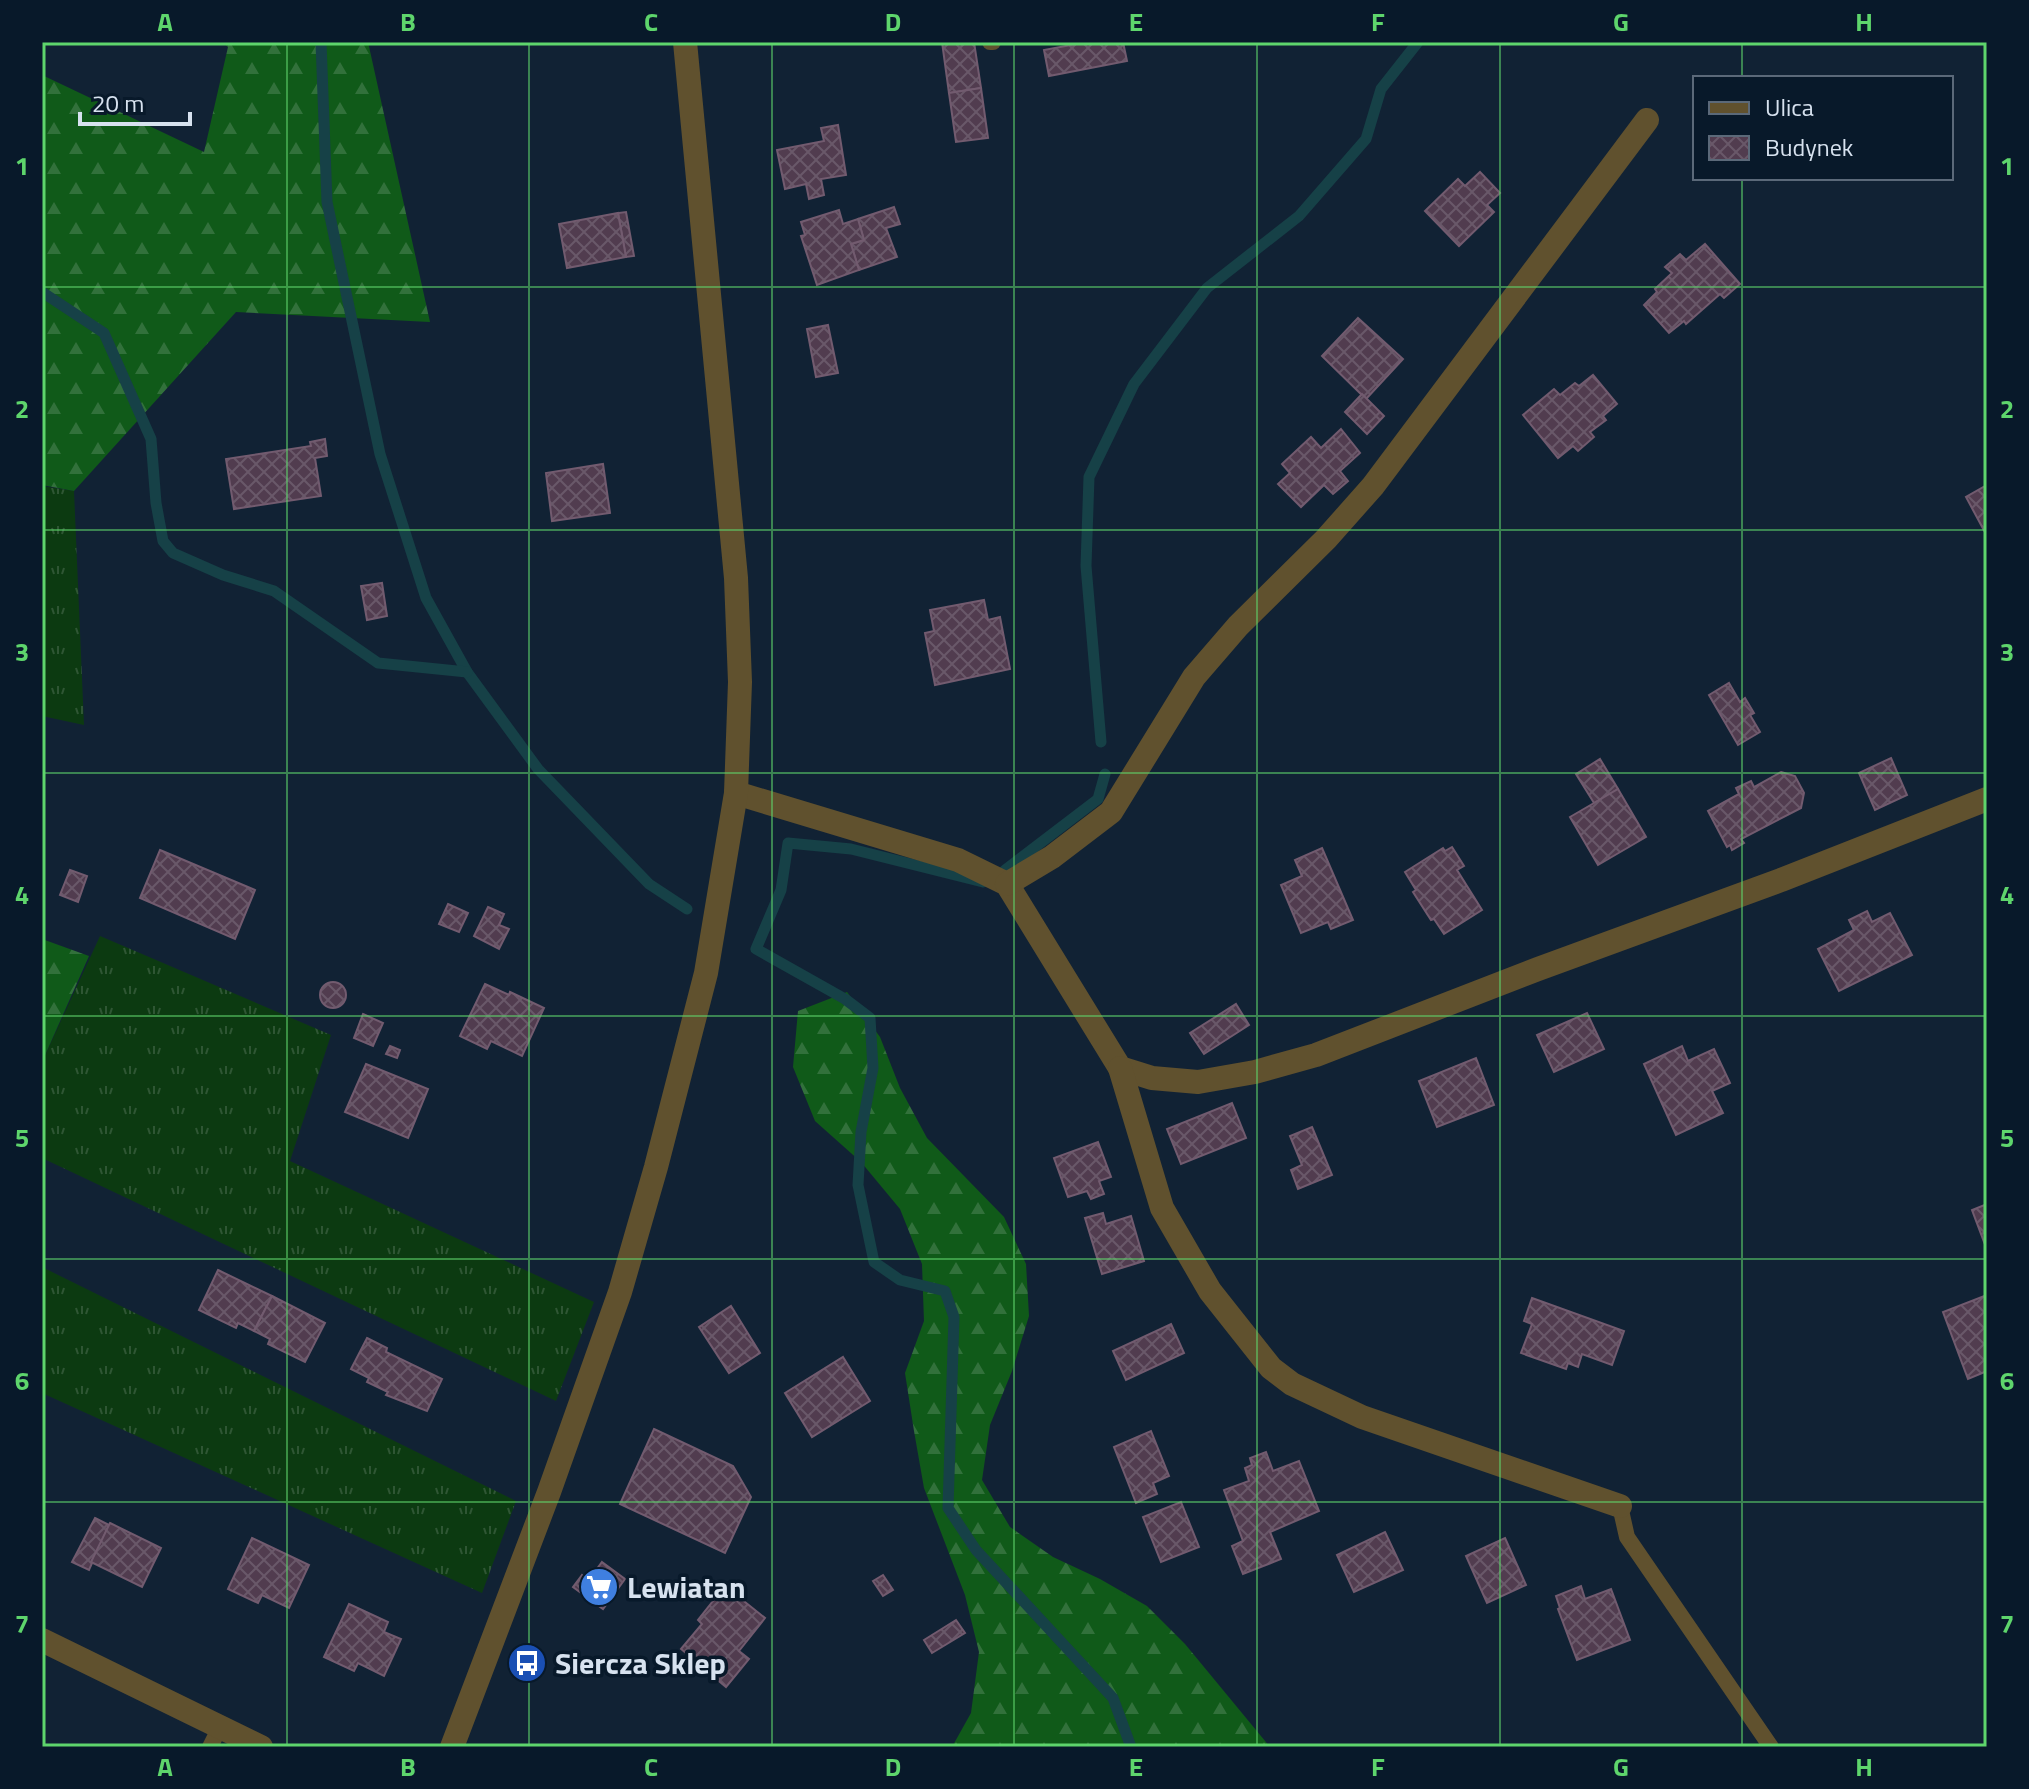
<svg xmlns="http://www.w3.org/2000/svg" width="2029" height="1789" viewBox="0 0 2029 1789" font-family="'Titillium Web',sans-serif">
<defs>
<pattern id="grass-tufts" width="24" height="20" patternUnits="userSpaceOnUse" patternTransform="scale(2)"><rect width="24" height="20" fill="#0c3a11"/><path d="M3 7l-1-3M5 7V3M7 7l1-3M15 17l-1-3M17 17v-4M19 17l1-3" fill="none" stroke="#2f5634"/></pattern>
<pattern id="forest-firs" width="22" height="20" patternUnits="userSpaceOnUse" patternTransform="scale(2)"><rect width="22" height="20" fill="#105a19"/><path d="M5 1l3.5 6h-7zM16 11l3.5 6h-7z" fill="#32713b"/></pattern>
<pattern id="building-cross-hatch" width="8" height="8" patternUnits="userSpaceOnUse" patternTransform="scale(2)"><rect width="8" height="8" fill="#513c4f"/><path d="M0 0l8 8M0 8l8-8" fill="none" stroke="#695869"/></pattern>
</defs>
<rect width="100%" height="100%" fill="#112234"/>
<g fill="url(#grass-tufts)">
<polygon points="42,486 74,491 84,725 42,716"/>
<polygon points="100,936 331,1035 290,1161 594,1302 556,1401 42,1158 42,1062"/>
<polygon points="42,1267 516,1501 482,1593 42,1393"/>
</g>
<g fill="url(#forest-firs)">
<polygon points="222,42 368,42 430,322 236,312 74,491 42,485 42,75 204,152 228,47"/>
<polygon points="42,939 89,956 42,1062"/>
<polygon points="847,992 880,1037 900,1088 927,1138 1004,1217 1026,1264 1029,1316 1012,1371 990,1425 982,1480 1010,1527 1053,1557 1100,1579 1147,1606 1185,1644 1270,1747 952,1747 971,1713 979,1652 965,1595 924,1488 914,1431 905,1373 924,1321 922,1264 900,1209 861,1162 815,1121 793,1067 798,1011"/>
</g>
<g fill="none" stroke-linecap="round" stroke-linejoin="round">
<g stroke="#164147" stroke-width="11">
<polyline points="321,42 327,202 380,454 426,598 467,672 538,769 649,884 687,909"/>
<polyline points="42,292 104,333 151,439 156,503 163,541 173,553 223,575 274,591 378,663 467,672"/>
<polyline points="1101,742 1086,566 1089,477 1134,384 1207,288 1299,216 1366,139 1381,89 1418,42"/>
<polyline points="1005,870 1098,799 1105,774"/>
<polyline points="983,882 851,849 788,843 781,890 756,949 845,999 870,1018 873,1068 861,1132 858,1185 874,1262 900,1280 945,1291 954,1317 948,1508 976,1550 1113,1698 1131,1747"/>
</g>
</g>
<g fill="url(#building-cross-hatch)" stroke="#725b6f" stroke-width="2">
<polygon points="942,42 974,42 981,88 949,93"/>
<polygon points="1087,42 1123,42 1127,61 1049,76 1044,50"/>
<polygon points="981,88 988,138 956,142 949,93"/>
<polygon points="838,125 846,175 821,179 824,195 809,199 806,184 785,189 777,150 824,141 821,128"/>
<polygon points="1480,172 1500,193 1487,205 1494,212 1459,246 1425,211 1458,179 1465,186"/>
<polygon points="894,207 900,224 886,228 897,257 859,270 851,244 864,240 858,219"/>
<polygon points="839,210 843,224 858,219 864,240 851,244 859,270 817,285 801,236 805,235 801,222"/>
<polygon points="626,212 634,256 626,257 618,213"/>
<polygon points="618,213 626,257 567,268 559,224"/>
<polygon points="1705,244 1740,284 1724,298 1720,294 1686,324 1684,321 1669,333 1644,305 1657,292 1655,289 1672,273 1665,267 1680,254 1686,260"/>
<polygon points="1358,318 1403,359 1366,399 1322,356"/>
<polygon points="828,325 838,373 816,377 807,329"/>
<polygon points="1593,375 1617,404 1603,416 1606,420 1590,432 1594,437 1578,451 1573,446 1558,458 1523,415 1554,389 1560,395 1575,383 1579,386"/>
<polygon points="1362,394 1384,416 1367,434 1345,412"/>
<polygon points="1341,429 1360,453 1340,471 1348,481 1333,494 1324,485 1301,507 1278,484 1290,473 1282,464 1311,437 1321,448"/>
<polygon points="325,439 327,456 315,458 321,496 234,509 226,459 311,446 310,442"/>
<polygon points="603,464 610,513 552,521 546,473"/>
<polygon points="1987,485 1987,536 1966,497"/>
<polygon points="382,583 387,616 367,620 361,586"/>
<polygon points="984,600 988,620 1000,617 1010,669 935,685 925,633 934,631 930,610"/>
<polygon points="1729,683 1740,702 1745,698 1754,713 1750,715 1760,732 1738,745 1709,695"/>
<polygon points="1891,758 1907,795 1875,810 1859,773"/>
<polygon points="1600,759 1618,789 1594,803 1576,774"/>
<polygon points="1781,772 1795,776 1804,793 1801,808 1741,839 1744,843 1732,850 1730,845 1727,847 1708,811 1739,794 1736,788 1751,781 1754,787"/>
<polygon points="1618,789 1646,837 1598,865 1570,817"/>
<polygon points="1452,847 1464,866 1457,870 1482,910 1444,934 1434,919 1431,920 1413,892 1416,890 1405,872 1443,848 1445,851"/>
<polygon points="1322,848 1353,920 1331,929 1328,922 1301,933 1281,885 1302,876 1295,860"/>
<polygon points="160,850 255,890 235,939 140,898"/>
<polygon points="70,870 87,876 78,902 60,895"/>
<polygon points="448,904 468,913 459,932 439,924"/>
<polygon points="488,907 504,914 499,925 509,929 499,949 474,936"/>
<polygon points="1867,911 1872,922 1890,913 1912,955 1839,991 1818,949 1854,930 1849,920"/>
<circle cx="333" cy="995" r="13"/>
<polygon points="485,984 509,995 510,992 544,1008 522,1056 491,1041 487,1049 460,1036"/>
<polygon points="1236,1004 1249,1025 1204,1054 1190,1033"/>
<polygon points="1587,1013 1604,1049 1554,1072 1537,1035"/>
<polygon points="363,1014 383,1023 373,1046 354,1038"/>
<polygon points="390,1046 400,1050 397,1058 386,1054"/>
<polygon points="1682,1046 1688,1061 1714,1049 1730,1083 1712,1091 1723,1113 1676,1135 1644,1064"/>
<polygon points="1476,1058 1494,1105 1437,1127 1419,1081"/>
<polygon points="366,1064 428,1089 408,1138 345,1112"/>
<polygon points="1232,1103 1246,1138 1181,1164 1167,1129"/>
<polygon points="1312,1127 1332,1175 1298,1189 1291,1170 1302,1165 1290,1136"/>
<polygon points="1098,1142 1111,1177 1099,1181 1104,1194 1091,1199 1087,1191 1068,1197 1054,1158"/>
<polygon points="1987,1204 1987,1250 1972,1210"/>
<polygon points="1103,1213 1106,1224 1131,1216 1144,1261 1102,1274 1085,1218"/>
<polygon points="218,1270 272,1296 254,1331 238,1323 236,1328 199,1310"/>
<polygon points="1987,1295 1987,1371 1968,1379 1943,1312"/>
<polygon points="272,1296 325,1323 305,1362 268,1344 270,1339 254,1331"/>
<polygon points="1532,1298 1624,1331 1612,1365 1582,1354 1578,1367 1568,1363 1566,1369 1521,1353 1532,1324 1524,1321"/>
<polygon points="731,1306 760,1353 729,1373 699,1327"/>
<polygon points="1171,1324 1184,1353 1126,1380 1113,1351"/>
<polygon points="367,1338 387,1348 386,1352 442,1379 427,1411 386,1395 388,1392 367,1382 369,1378 351,1369"/>
<polygon points="843,1357 870,1401 812,1437 785,1393"/>
<polygon points="654,1429 733,1466 751,1497 725,1553 620,1504"/>
<polygon points="1151,1431 1169,1476 1153,1483 1157,1494 1136,1503 1114,1447"/>
<polygon points="1266,1452 1273,1471 1299,1461 1319,1511 1270,1532 1281,1559 1243,1574 1232,1546 1243,1541 1224,1490 1249,1481 1245,1468 1252,1465 1250,1458"/>
<polygon points="1181,1502 1199,1547 1161,1562 1143,1517"/>
<polygon points="95,1518 109,1525 89,1570 72,1562"/>
<polygon points="110,1523 161,1548 142,1587 91,1562"/>
<polygon points="1385,1532 1403,1570 1354,1592 1337,1555"/>
<polygon points="252,1538 309,1565 289,1608 262,1595 258,1603 228,1589"/>
<polygon points="1505,1538 1526,1585 1487,1603 1466,1556"/>
<polygon points="602,1562 625,1579 603,1609 573,1587 582,1575 588,1581"/>
<polygon points="883,1575 893,1590 883,1596 873,1581"/>
<polygon points="725,1586 765,1618 739,1651 749,1659 726,1687 681,1649 702,1624 698,1620"/>
<polygon points="1581,1586 1585,1599 1611,1589 1630,1640 1577,1660 1558,1609 1560,1608 1556,1596"/>
<polygon points="349,1604 388,1622 384,1632 401,1639 384,1676 358,1663 354,1671 324,1657"/>
<polygon points="956,1620 965,1633 932,1653 924,1640"/>
</g>
<g fill="none" stroke-linecap="round" stroke-linejoin="round">
<g stroke="#60512e" stroke-width="16">
<polyline points="990,42 993,42"/>
<polyline points="1620,1506 1627,1537 1771,1747"/>
<polyline points="210,1747 220,1727"/>
</g>
<g stroke="#60512e" stroke-width="24">
<polyline points="736,793 958,860 1007,884 1120,1068 1152,1078 1198,1082 1255,1072 1316,1055 1538,969 1781,880 1987,799"/>
<polyline points="1007,884 1052,857 1111,812 1194,677 1238,626 1326,539 1373,486 1647,120"/>
<polyline points="1120,1068 1162,1208 1210,1291 1271,1368 1292,1384 1362,1417 1620,1506"/>
<polyline points="42,1640 261,1747"/>
</g>
<polyline stroke="#60512e" stroke-width="24" points="452,1747 549,1492 620,1292 656,1167 706,973 736,793 740,682 736,578 685,42"/>
</g>
<path fill="none" stroke="#5ed56c" stroke-width="2" stroke-opacity="0.55" d="M287,42V1747M529,42V1747M772,42V1747M1014,42V1747M1257,42V1747M1500,42V1747M1742,42V78M1742,178V1747M42,287H1987M42,530H1987M42,773H1987M42,1016H1987M42,1259H1987M42,1502H1987"/>
<defs>
<g id="supermarket-disc" transform="scale(2)"><circle r="9.5" fill="#3f7fe0" stroke="#08192a"/><path d="M-6-5.5h2.5l.6 2H6L4.5 2H-2.5L-4.4-4H-6ZM-1.5 3.2a1.3 1.3 0 1 0 .1 0ZM3 3.2a1.3 1.3 0 1 0 .1 0Z" fill="#fff"/></g>
<g id="bus-disc" transform="scale(2)"><circle r="9.5" fill="#1a4fb4" stroke="#08192a"/><path d="M-5-6H5V4H4V6H2V4H-2V6H-4V4H-5ZM-3.5-4V0h7V-4ZM-3.5 1.2v1.5H-2V1.2ZM2 1.2v1.5H3.5V1.2Z" fill="#fff"/></g>
</defs>
<g fill-rule="evenodd">
<use href="#supermarket-disc" x="599" y="1587"/>
<use href="#bus-disc" x="527" y="1663"/>
</g>
<g text-anchor="middle" dominant-baseline="central" stroke-width="7" stroke-linejoin="round" paint-order="stroke">
<g font-size="30" font-weight="bold" fill="#d7e2ef" stroke="#08192a" text-anchor="start">
<text x="627" y="1587">Lewiatan</text>
<text x="555" y="1663">Siercza Sklep</text>
</g>
</g>
<rect width="2029" height="1789" fill="none" stroke="#08192a" stroke-width="88"/>
<rect x="1693" y="76" width="260" height="104" fill="#08192a" stroke="#5b6979" stroke-width="2"/>
<rect x="1709" y="102" width="40" height="12" fill="#60512e" stroke="#5b6979" stroke-width="2"/>
<text x="1765" y="116" font-size="24" fill="#d7e2ef">Ulica</text>
<rect x="1709" y="136" width="40" height="24" fill="url(#building-cross-hatch)" stroke="#5b6979" stroke-width="2"/>
<text x="1765" y="156" font-size="24" fill="#d7e2ef">Budynek</text>
<path d="M80 112v12h110v-12" fill="none" stroke="#d7e2ef" stroke-width="4"/>
<text x="92" y="112" font-size="24" fill="#d7e2ef" stroke="#08192a" stroke-width="6" paint-order="stroke">20 m</text>
<rect x="44" y="44" width="1941" height="1701" fill="none" stroke="#5ed56c" stroke-width="3"/>
<g font-size="26" text-anchor="middle" font-weight="bold" fill="#5ed56c">
<text x="165" y="31">A</text>
<text x="408" y="31">B</text>
<text x="651" y="31">C</text>
<text x="893" y="31">D</text>
<text x="1136" y="31">E</text>
<text x="1378" y="31">F</text>
<text x="1621" y="31">G</text>
<text x="1864" y="31">H</text>
<text x="22" y="175">1</text>
<text x="2007" y="175">1</text>
<text x="22" y="418">2</text>
<text x="2007" y="418">2</text>
<text x="22" y="661">3</text>
<text x="2007" y="661">3</text>
<text x="22" y="904">4</text>
<text x="2007" y="904">4</text>
<text x="22" y="1147">5</text>
<text x="2007" y="1147">5</text>
<text x="22" y="1390">6</text>
<text x="2007" y="1390">6</text>
<text x="22" y="1633">7</text>
<text x="2007" y="1633">7</text>
<text x="165" y="1776">A</text>
<text x="408" y="1776">B</text>
<text x="651" y="1776">C</text>
<text x="893" y="1776">D</text>
<text x="1136" y="1776">E</text>
<text x="1378" y="1776">F</text>
<text x="1621" y="1776">G</text>
<text x="1864" y="1776">H</text>
</g>
</svg>
